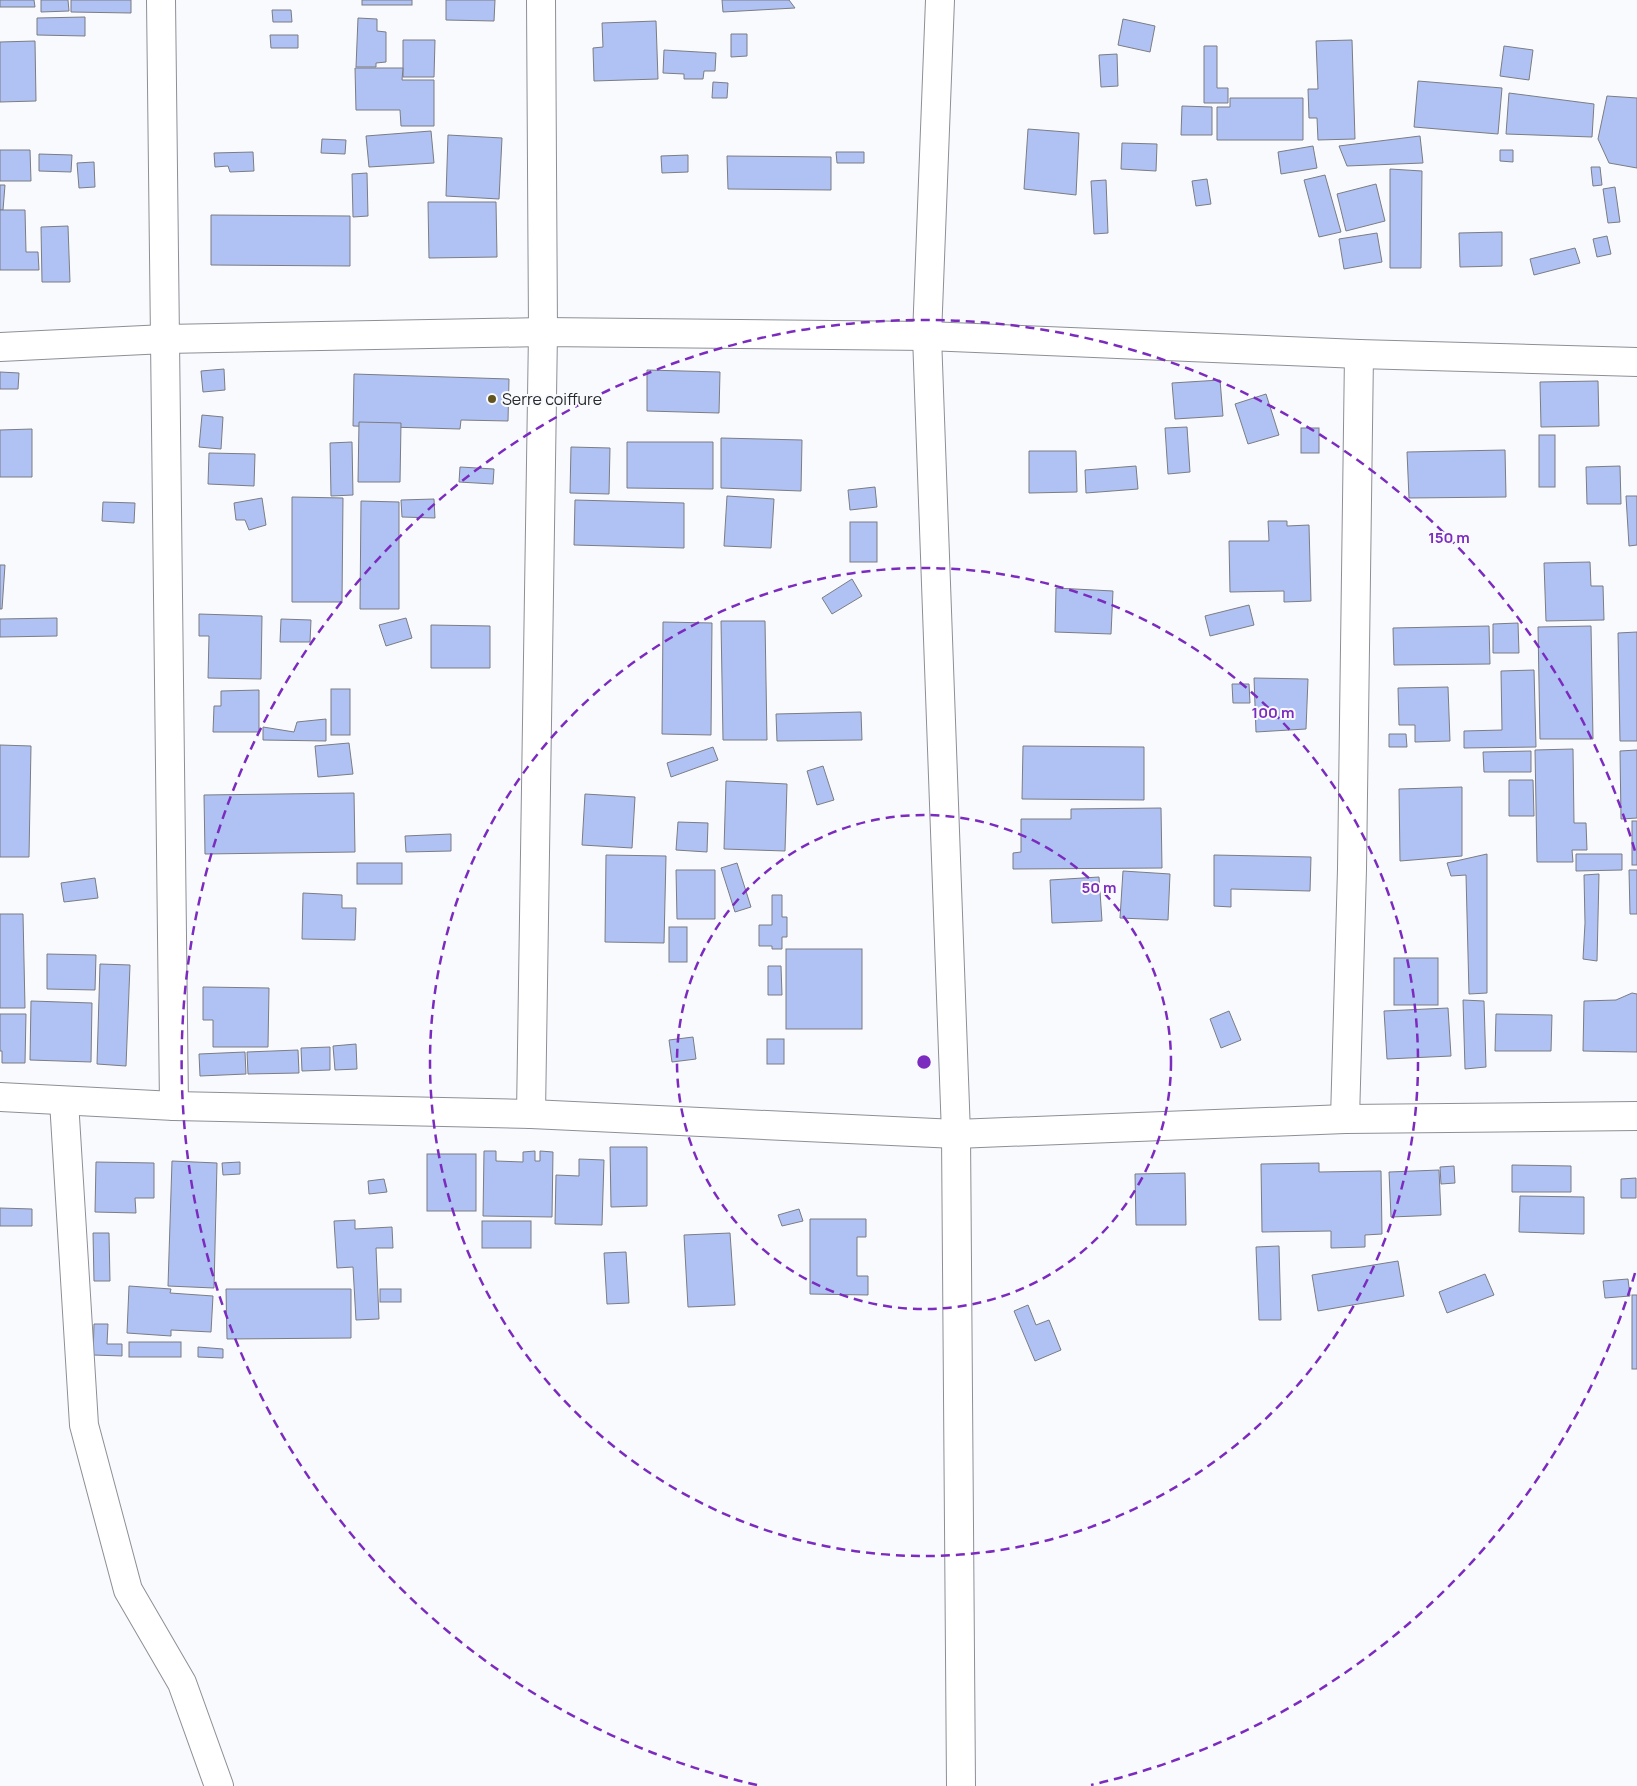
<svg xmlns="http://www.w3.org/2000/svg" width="1637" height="1786" viewBox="0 0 1637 1786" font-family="Manrope,sans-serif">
<rect width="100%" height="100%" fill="#f8fafe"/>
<g fill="#b0c1f3" stroke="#7b7d83">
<polygon points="0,0 34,0 35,7 0,7"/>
<polygon points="41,0 68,0 69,11 41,12"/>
<polygon points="71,0 131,0 131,13 71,12"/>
<rect x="362" y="0" width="50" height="5"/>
<polygon points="446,0 495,0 494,21 446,20"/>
<polygon points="722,0 789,0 795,8 723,12"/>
<polygon points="272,10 291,10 292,22 273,22"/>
<polygon points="85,17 85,36 37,35 37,18"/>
<polygon points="358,18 377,19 377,31 386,32 386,62 376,63 376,67 356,67"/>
<polygon points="1123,19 1155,26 1150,52 1118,45"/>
<polygon points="656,21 658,79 594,81 593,48 603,47 602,23"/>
<polygon points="731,34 747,34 747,56 731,57"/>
<polygon points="270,35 298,35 298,48 271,48"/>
<polygon points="403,40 435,40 434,77 403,77"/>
<polygon points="1352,40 1355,139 1318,140 1317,118 1309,118 1308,89 1318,89 1316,41"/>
<polygon points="35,41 36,101 0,102 0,42"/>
<polygon points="1204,46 1217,46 1217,88 1228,88 1228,103 1204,103"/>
<polygon points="1504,46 1533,50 1529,80 1500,76"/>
<polygon points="664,50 716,53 715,71 704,71 703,79 684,79 684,74 663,73"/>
<polygon points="1117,54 1118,86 1101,87 1099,55"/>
<polygon points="355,68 403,68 402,80 434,80 434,126 401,126 400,110 356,110"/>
<polygon points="1418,81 1502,88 1498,134 1414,127"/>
<polygon points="713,82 728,83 727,98 712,98"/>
<polygon points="1509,93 1594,104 1592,137 1506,134"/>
<polygon points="1607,96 1637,98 1637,168 1609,163 1598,139"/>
<polygon points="1230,98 1303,98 1303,140 1217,140 1217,107 1230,107"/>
<polygon points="1182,106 1212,107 1212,135 1181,135"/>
<polygon points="1028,129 1079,133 1076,195 1024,189"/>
<polygon points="431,131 434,163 369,167 366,136"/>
<polygon points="448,135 502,138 499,199 446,196"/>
<polygon points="1420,136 1423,163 1347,166 1339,146"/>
<polygon points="322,139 346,140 345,154 321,153"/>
<polygon points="1122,143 1157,144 1156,171 1121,169"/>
<polygon points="1313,146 1317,168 1281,174 1278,152"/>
<polygon points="0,150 30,150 31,181 0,181"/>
<polygon points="1500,150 1513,150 1513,162 1500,161"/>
<polygon points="253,152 254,171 230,172 228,166 215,167 214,153"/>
<polygon points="836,152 864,152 864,163 837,163"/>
<polygon points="39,154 72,155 71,172 39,171"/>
<polygon points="688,155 688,172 662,173 661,156"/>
<polygon points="727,156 831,157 831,190 728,189"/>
<polygon points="94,162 95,187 79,188 77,163"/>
<polygon points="1591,167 1600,167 1602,185 1593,186"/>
<polygon points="1390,169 1422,171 1421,268 1390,268"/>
<polygon points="367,173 368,216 353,217 352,174"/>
<polygon points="1325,175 1341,232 1319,237 1304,180"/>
<polygon points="1207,179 1211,204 1196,206 1192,181"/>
<polygon points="1106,180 1108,233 1094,234 1091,181"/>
<polygon points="1376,184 1385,221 1346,231 1337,194"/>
<polygon points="0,185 5,185 3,210 0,210"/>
<polygon points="1615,187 1620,222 1608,223 1603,189"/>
<polygon points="428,202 496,202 497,257 429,258"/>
<polygon points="0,210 25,210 26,252 38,252 39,270 0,270"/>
<polygon points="211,215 350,216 350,266 211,265"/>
<polygon points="68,226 70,282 42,282 41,227"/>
<polygon points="1502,232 1502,266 1460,267 1459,233"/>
<polygon points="1377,233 1382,262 1344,269 1339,239"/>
<polygon points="1607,236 1611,254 1597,257 1593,239"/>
<polygon points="1575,248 1580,263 1534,275 1530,259"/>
<polygon points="224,369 225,390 203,392 201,371"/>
<polygon points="647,370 720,372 719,413 647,411"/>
<polygon points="0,372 19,373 18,389 0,389"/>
<polygon points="354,374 509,379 508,421 461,420 460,429 353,426"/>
<polygon points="1220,380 1223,416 1175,419 1172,383"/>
<polygon points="1598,381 1599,426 1541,427 1540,382"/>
<polygon points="1266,394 1279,435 1248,444 1235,404"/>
<polygon points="202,415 223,417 221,449 199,447"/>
<polygon points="359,422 401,423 400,482 358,482"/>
<polygon points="1187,427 1190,472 1168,474 1165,428"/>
<rect x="1301" y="428" width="18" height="25"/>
<polygon points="32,429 32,477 0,477 0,430"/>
<rect x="1539" y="435" width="16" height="52"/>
<polygon points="721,438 802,440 801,491 721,488"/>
<polygon points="352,442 353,495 331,496 330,443"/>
<polygon points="627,442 713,442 713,489 627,488"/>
<polygon points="571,447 610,448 609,494 570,493"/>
<polygon points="1505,450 1506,497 1409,498 1407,452"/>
<polygon points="1029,451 1076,451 1077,492 1029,493"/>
<polygon points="209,453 255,454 254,486 208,484"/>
<polygon points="1136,466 1138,489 1086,493 1085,470"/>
<polygon points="1620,466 1621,504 1587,504 1586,467"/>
<polygon points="460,467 494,469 493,484 459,482"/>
<polygon points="875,487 877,507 850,510 848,490"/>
<polygon points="727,496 774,499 771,548 724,546"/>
<polygon points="1626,496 1637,496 1637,545 1629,546"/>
<polygon points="292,497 343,498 342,602 292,602"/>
<polygon points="262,498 266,525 249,530 245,520 236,520 234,503"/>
<polygon points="434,499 435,518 402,517 401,500"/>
<polygon points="575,500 684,503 684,548 574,545"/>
<polygon points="361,501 399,502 399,609 360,609"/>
<polygon points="103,502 135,503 134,523 102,521"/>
<polygon points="1268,521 1287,521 1287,526 1309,525 1311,601 1284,602 1284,591 1230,592 1229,541 1269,541"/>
<rect x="850" y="522" width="27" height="40"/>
<polygon points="1590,562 1591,586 1603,586 1604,620 1546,621 1544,563"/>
<polygon points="0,565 5,565 2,609 0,609"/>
<polygon points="852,579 862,596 832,614 822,598"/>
<polygon points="1056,588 1113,591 1111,634 1055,632"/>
<polygon points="1249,605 1254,625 1210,636 1205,616"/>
<polygon points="199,614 262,616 261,679 208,678 209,636 199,636"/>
<polygon points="57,618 57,636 0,637 0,619"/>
<polygon points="406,618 412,638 386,646 379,625"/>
<polygon points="281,619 311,620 310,642 280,642"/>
<polygon points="721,621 765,621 767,740 723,740"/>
<polygon points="663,622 712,623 711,735 662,734"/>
<polygon points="1518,623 1519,653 1493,653 1493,624"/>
<polygon points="431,625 490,626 490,668 431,668"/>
<polygon points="1489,626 1490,664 1394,665 1393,628"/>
<polygon points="1591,626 1593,739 1540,739 1538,627"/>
<polygon points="1637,632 1637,741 1620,741 1618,633"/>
<polygon points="1534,670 1536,747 1464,748 1464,731 1502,730 1501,671"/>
<polygon points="1254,678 1308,679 1306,729 1256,732"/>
<polygon points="1232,684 1249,684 1250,703 1233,703"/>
<polygon points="1448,687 1450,741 1415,742 1415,725 1399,725 1398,688"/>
<rect x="331" y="689" width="19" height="46"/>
<polygon points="259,690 259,732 213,732 214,706 221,706 221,691"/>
<polygon points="861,712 862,740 777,741 776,714"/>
<polygon points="326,719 326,741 263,740 263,727 294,732 297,722"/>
<polygon points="1389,734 1406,734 1407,747 1389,747"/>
<polygon points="349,743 353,774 318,777 315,746"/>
<polygon points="0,745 31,746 29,857 0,857"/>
<polygon points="1023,746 1144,747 1144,800 1022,799"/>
<polygon points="713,747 718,760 671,777 667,763"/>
<polygon points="1573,749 1574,823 1586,823 1587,850 1572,850 1573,862 1537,862 1535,750"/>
<polygon points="1637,750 1637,818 1621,819 1620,751"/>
<polygon points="1531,751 1531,772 1484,772 1483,752"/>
<polygon points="823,766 834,800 817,805 807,771"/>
<polygon points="1509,780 1533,780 1534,816 1509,816"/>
<polygon points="726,781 787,784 785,851 724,849"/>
<polygon points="1462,787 1462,856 1400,861 1399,789"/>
<polygon points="354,793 355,852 205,854 204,795"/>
<polygon points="585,794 635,797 632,848 582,845"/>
<polygon points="1161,808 1162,868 1013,869 1013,853 1021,852 1021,819 1071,819 1071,809"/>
<rect x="1632" y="821" width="5" height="44"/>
<polygon points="678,822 708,823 707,852 676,850"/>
<polygon points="451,834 451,851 406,852 405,836"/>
<polygon points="1487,854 1487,993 1469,994 1466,875 1451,876 1447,863"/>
<polygon points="1576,854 1622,854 1622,870 1576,871"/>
<polygon points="606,855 666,856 664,943 605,942"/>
<polygon points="1214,855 1311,857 1310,891 1231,889 1231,907 1214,906"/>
<rect x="357" y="863" width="45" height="21"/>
<polygon points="737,863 751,907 735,912 721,868"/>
<polygon points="676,870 715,870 715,919 677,919"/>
<polygon points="1629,870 1637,870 1637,914 1630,914"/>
<polygon points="1123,871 1170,874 1168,920 1120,918"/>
<polygon points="1599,874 1597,961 1583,959 1585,923 1584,875"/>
<polygon points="1099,877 1102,921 1052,923 1050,880"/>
<polygon points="95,878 98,898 64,902 61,883"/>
<polygon points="303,893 342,895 342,908 356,908 355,940 302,939"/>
<polygon points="772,895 782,895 782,917 787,917 787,937 782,937 782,949 772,949 772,946 759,946 759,925 772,925"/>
<polygon points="0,914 23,914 25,1008 0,1008"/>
<rect x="669" y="927" width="18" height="35"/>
<rect x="786" y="949" width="76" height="80"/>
<polygon points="47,954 96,955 95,990 47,989"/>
<rect x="1394" y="958" width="44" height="47"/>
<polygon points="100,964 130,965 126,1066 97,1064"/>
<polygon points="768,966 781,966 782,995 768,995"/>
<polygon points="203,987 269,988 268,1047 213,1047 213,1020 203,1020"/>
<polygon points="1632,993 1637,994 1637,1052 1583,1051 1584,1001 1616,1000"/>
<polygon points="1463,1000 1484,1001 1486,1067 1465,1069"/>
<polygon points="31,1001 92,1003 91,1062 30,1060"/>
<polygon points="1448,1008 1451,1056 1387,1059 1384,1011"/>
<polygon points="1229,1011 1241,1040 1221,1048 1210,1019"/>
<polygon points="0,1014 26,1014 25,1063 2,1063 2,1051 0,1051"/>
<polygon points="1496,1014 1552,1015 1551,1051 1495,1051"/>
<polygon points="693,1037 696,1059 672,1062 669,1040"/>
<rect x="767" y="1039" width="17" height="25"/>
<polygon points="356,1044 357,1069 335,1070 333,1046"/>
<polygon points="330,1047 330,1070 302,1071 301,1048"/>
<polygon points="298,1050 299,1073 248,1074 247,1052"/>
<polygon points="245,1052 246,1074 200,1076 199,1054"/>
<polygon points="610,1147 647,1147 647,1206 611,1207"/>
<polygon points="484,1151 496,1151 496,1161 523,1162 523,1152 535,1151 535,1161 540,1161 540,1151 553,1152 552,1217 483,1216"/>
<rect x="427" y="1154" width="49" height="57"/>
<polygon points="579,1159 604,1160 602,1225 555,1224 556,1175 579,1176"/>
<polygon points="172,1161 217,1163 214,1288 168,1286"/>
<polygon points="96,1162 154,1163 154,1198 135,1198 136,1213 95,1212"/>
<polygon points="240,1162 240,1174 223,1175 222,1163"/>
<polygon points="1319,1163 1319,1172 1381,1171 1382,1234 1365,1235 1365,1247 1331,1248 1331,1231 1262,1232 1261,1164"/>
<polygon points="1512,1165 1571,1166 1571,1192 1512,1192"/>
<polygon points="1454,1166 1455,1183 1441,1184 1440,1167"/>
<polygon points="1439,1170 1441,1215 1391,1217 1389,1172"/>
<polygon points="1185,1173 1186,1225 1136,1225 1135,1174"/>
<polygon points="1636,1178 1636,1198 1621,1198 1621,1179"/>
<polygon points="384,1179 387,1192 369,1194 368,1181"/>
<polygon points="1520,1196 1584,1197 1584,1234 1519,1232"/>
<polygon points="0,1208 32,1209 32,1226 0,1226"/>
<polygon points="799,1209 803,1221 782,1226 778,1215"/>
<polygon points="810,1219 866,1219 866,1237 857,1237 857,1276 868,1276 868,1295 810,1294"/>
<polygon points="355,1220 355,1229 392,1227 393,1248 376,1248 379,1319 356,1320 353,1267 337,1268 334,1221"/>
<rect x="482" y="1221" width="49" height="27"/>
<polygon points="93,1233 109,1233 110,1281 94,1281"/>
<polygon points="730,1233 735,1305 688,1307 684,1235"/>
<polygon points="1279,1246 1281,1320 1259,1320 1256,1247"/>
<polygon points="626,1252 629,1303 607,1304 604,1253"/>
<polygon points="1398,1261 1404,1296 1318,1311 1312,1275"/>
<polygon points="1485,1274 1494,1295 1447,1313 1439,1292"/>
<polygon points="1628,1279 1630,1296 1605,1298 1603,1281"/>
<polygon points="129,1286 171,1289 170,1293 213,1296 211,1332 171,1330 171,1336 127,1333"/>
<polygon points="226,1289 351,1289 351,1338 227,1339"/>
<rect x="380" y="1289" width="21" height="13"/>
<rect x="1632" y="1295" width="5" height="74"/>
<polygon points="1028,1305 1036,1325 1049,1320 1061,1350 1035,1361 1014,1311"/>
<polygon points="94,1324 108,1324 107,1344 122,1344 122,1356 93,1355"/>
<rect x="129" y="1342" width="52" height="15"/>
<polygon points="198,1347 223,1349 223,1358 198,1357"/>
</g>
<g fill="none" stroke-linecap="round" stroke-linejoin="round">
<g stroke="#8d8f95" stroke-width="30">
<g id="minor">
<polyline points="161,0 174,1106"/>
<polyline points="940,0 927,336 956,1134 961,1786"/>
<polyline points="0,347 165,339 543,332 927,336 1359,354 1637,362"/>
<polyline points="0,1097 174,1106 531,1114 956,1134 1345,1119 1637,1116"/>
<polyline points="64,1101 84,1425 128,1590 182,1683 219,1786"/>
<polyline points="531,1114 543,332 541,0"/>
<polyline points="1345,1119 1352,869 1359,354"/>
</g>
</g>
<use href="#minor" stroke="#fff" stroke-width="28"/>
</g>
<g fill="none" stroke="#7b2cbf" stroke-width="2.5" stroke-dasharray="9 6">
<circle cx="924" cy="1062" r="247"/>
<circle cx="924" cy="1062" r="494"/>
<path d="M1635 1273A742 742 0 0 1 1091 1785M757 1785A742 742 0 1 1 1635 851"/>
</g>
<circle fill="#615522" stroke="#f8fafe" stroke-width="2" cx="492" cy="399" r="5"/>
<g text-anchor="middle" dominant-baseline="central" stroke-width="4" stroke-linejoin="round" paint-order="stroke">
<g font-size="16" fill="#28292b" stroke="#f8fafe" text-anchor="start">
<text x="502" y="399">Serre coiffure</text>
</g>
</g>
<circle cx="924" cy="1062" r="8" fill="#7b2cbf" stroke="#f8fafe" stroke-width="2.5"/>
<g font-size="15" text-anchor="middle" font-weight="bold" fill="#7b2cbf" stroke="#f8fafe" stroke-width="4" stroke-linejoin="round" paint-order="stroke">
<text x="1449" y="543">150 m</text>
<text x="1273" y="718">100 m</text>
<text x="1099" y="893">50 m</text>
</g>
</svg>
